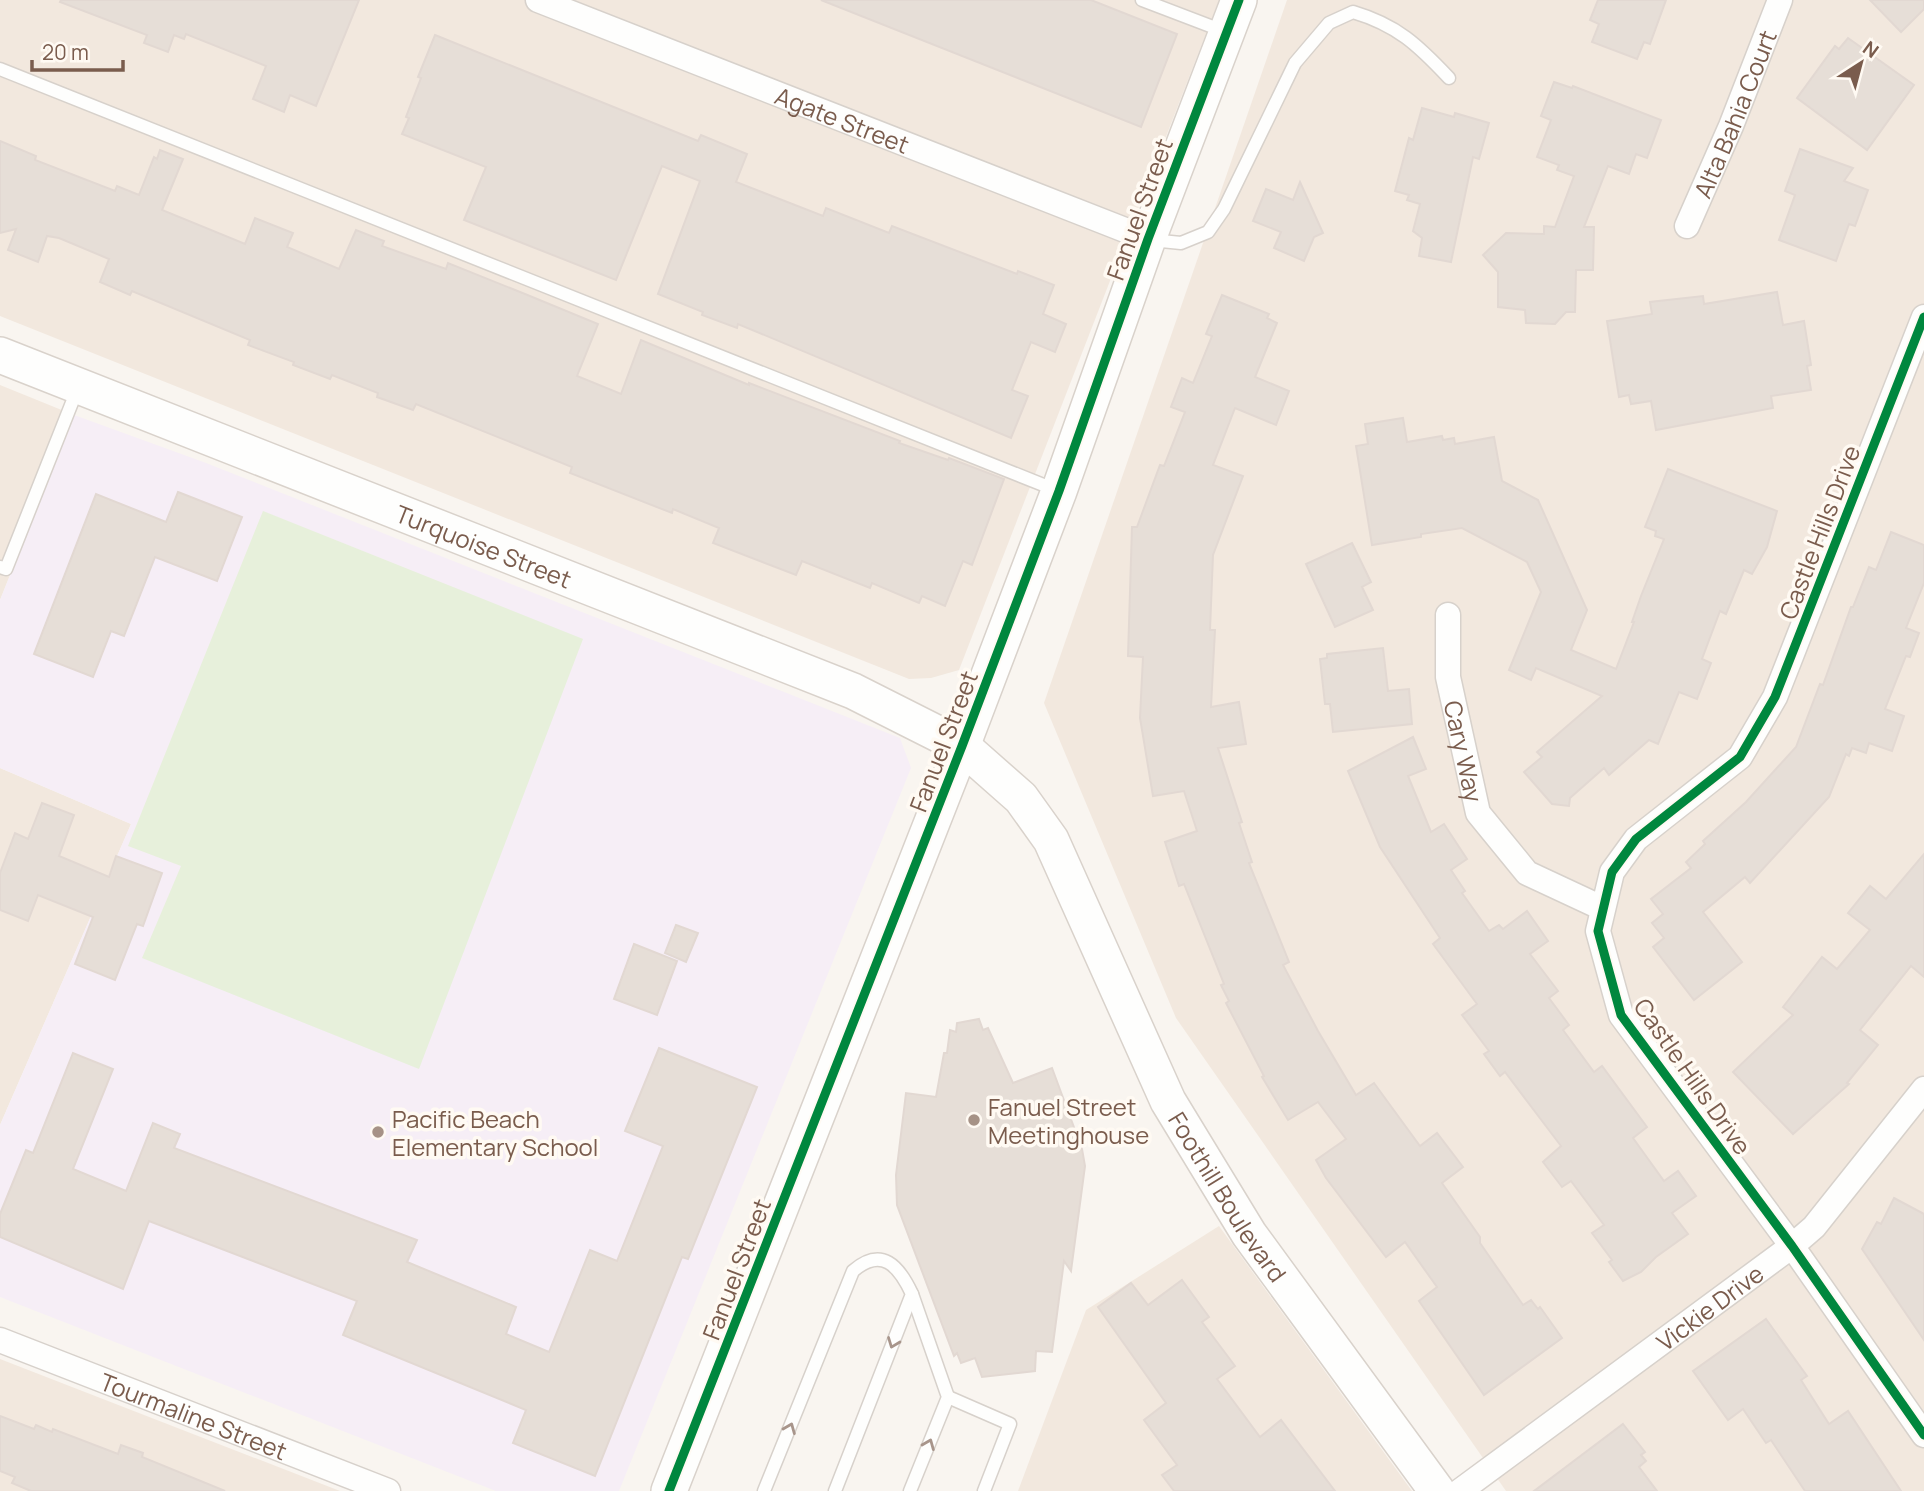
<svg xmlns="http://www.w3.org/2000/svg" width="1924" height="1491" viewBox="0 0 1924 1491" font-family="Manrope,sans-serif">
<rect width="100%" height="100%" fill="#f9f5f0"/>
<g fill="#f2e8de">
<polygon points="0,0 1219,0 959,670 931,678 909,679 0,316"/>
<polygon points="1287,0 1924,0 1924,1491 1506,1491 1176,1018 1044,703"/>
<polygon points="0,385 74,415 0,600"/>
<polygon points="0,768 131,824 0,1125"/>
<polygon points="1219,1226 1412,1491 1018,1491 1086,1310"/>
<polygon points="0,1359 340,1491 0,1491"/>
</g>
<polygon fill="#f6eef6" points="74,415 206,463 900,738 911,768 619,1491 496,1491 0,1297 0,1125 131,824 0,768 0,600"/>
<polygon fill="#e7f0db" points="263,511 583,639 419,1069 142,958 181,866 128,846"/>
<g fill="#e6ded7" stroke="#e2d8d2" stroke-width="2">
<polygon points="61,0 359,0 316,106 290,95 284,112 253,99 266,66 186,34 184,39 174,35 168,52 144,43 147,35 60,2"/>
<polygon points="821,0 1091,0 1177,34 1141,127"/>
<polygon points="1598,0 1666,0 1650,44 1644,42 1637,59 1592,42 1599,24 1590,20"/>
<polygon points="1870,0 1924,0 1924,9 1901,32"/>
<polygon points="435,35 698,141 701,135 747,154 736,182 823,216 826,208 889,233 892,226 1017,274 1018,271 1054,285 1043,314 1066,324 1055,352 1031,342 1012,390 1028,396 1011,438 738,324 737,328 702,315 703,312 658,294 700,181 662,166 616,280 464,220 486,167 402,134 409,118 406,117 421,78 418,77"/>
<polygon points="1848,38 1914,85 1867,150 1797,98 1835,46 1839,49"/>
<polygon points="1554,82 1572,88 1573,86 1661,120 1647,158 1636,154 1629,174 1608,166 1584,227 1594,227 1593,270 1576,270 1575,312 1566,312 1555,324 1526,323 1525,310 1498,307 1498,272 1483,255 1506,233 1544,234 1544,226 1555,227 1574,176 1557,170 1559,165 1537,157 1551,120 1541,116"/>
<polygon points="1422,108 1454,117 1455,113 1489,123 1479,159 1473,157 1451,262 1419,256 1422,238 1413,231 1420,204 1407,200 1409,195 1395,191 1409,138 1413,140"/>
<polygon points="0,141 36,156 35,160 115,191 117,186 139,195 154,157 157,159 160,150 183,159 162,210 245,244 255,218 293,233 287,247 339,269 356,230 384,241 382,246 446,269 448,263 525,294 598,324 577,376 621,394 641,340 749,385 749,383 900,441 899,443 948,460 949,458 1004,479 972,565 963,561 945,606 922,596 919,603 872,583 870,588 802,561 796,575 713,543 719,528 673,509 672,513 570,473 572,467 416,404 413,410 377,397 378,393 332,375 330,379 293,365 294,362 248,345 250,340 132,291 130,295 100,282 109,259 59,238 47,236 38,262 8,250 16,229 0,233"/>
<polygon points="1800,149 1853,168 1844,181 1868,190 1855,226 1849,224 1836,261 1779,240 1795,195 1785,191"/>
<polygon points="1300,182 1323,233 1314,237 1304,261 1274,248 1281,232 1253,221 1266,189 1293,200"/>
<polygon points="1777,292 1783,325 1804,321 1811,365 1807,366 1811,390 1771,396 1773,408 1656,430 1651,401 1631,404 1629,395 1619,397 1607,321 1652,314 1650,302 1703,296 1704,304"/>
<polygon points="1222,295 1269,314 1267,318 1277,323 1255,377 1289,391 1276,425 1235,408 1213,465 1243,476 1213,555 1210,630 1215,630 1211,707 1239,702 1246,744 1218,748 1242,822 1239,823 1252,862 1249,863 1289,962 1283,965 1318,1031 1356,1095 1374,1083 1420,1146 1437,1133 1463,1167 1442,1183 1480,1237 1480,1243 1523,1305 1531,1300 1538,1309 1540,1307 1562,1338 1484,1395 1419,1301 1437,1287 1405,1242 1386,1257 1326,1178 1316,1160 1346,1139 1318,1102 1288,1120 1262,1077 1264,1076 1226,1003 1229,1001 1221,985 1224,984 1184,884 1179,886 1165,842 1197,831 1184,791 1153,796 1140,718 1143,657 1128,656 1132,527 1137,527 1160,465 1164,466 1185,412 1171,407 1182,378 1193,383 1212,336 1206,334"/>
<polygon points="1403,418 1407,442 1442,436 1443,440 1454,438 1455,444 1494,437 1502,481 1538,500 1587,610 1571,650 1616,669 1634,622 1632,622 1641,596 1664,539 1655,536 1656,531 1645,527 1668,469 1777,511 1767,547 1752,574 1744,570 1726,614 1720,611 1702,659 1711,663 1697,699 1679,692 1658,744 1649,740 1609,775 1604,768 1570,798 1569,806 1552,804 1524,772 1542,757 1537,752 1602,696 1536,668 1531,680 1509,670 1541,592 1527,562 1462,528 1421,534 1421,537 1372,545 1356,446 1368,444 1365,424"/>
<polygon points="178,492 242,517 217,581 155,557 124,636 111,631 93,677 34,654 96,494 166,522"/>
<polygon points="1891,532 1924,545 1924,583 1906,628 1919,633 1910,657 1906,656 1885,709 1904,716 1892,751 1869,743 1866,753 1852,748 1849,756 1846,754 1829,797 1750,883 1745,877 1703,912 1742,962 1694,1000 1653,947 1664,938 1652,923 1663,914 1651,899 1691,868 1686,862 1705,844 1703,841 1746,802 1796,747 1820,684 1823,685 1851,607 1853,607 1869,567 1876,570"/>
<polygon points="1352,543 1371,582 1362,587 1373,610 1335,627 1306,564"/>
<polygon points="1383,648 1388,691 1409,689 1412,724 1333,732 1330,704 1325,704 1320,659 1327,658 1327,654"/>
<polygon points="1413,737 1426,769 1408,776 1431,832 1444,824 1467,859 1451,870 1465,891 1462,893 1489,931 1499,925 1503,929 1527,911 1548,941 1530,954 1558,991 1549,998 1569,1025 1563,1030 1594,1072 1602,1066 1647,1127 1633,1138 1664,1181 1678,1171 1696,1196 1672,1213 1688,1234 1656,1257 1641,1272 1623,1281 1609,1262 1612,1260 1592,1233 1604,1225 1571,1181 1562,1187 1543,1162 1561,1146 1505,1072 1500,1076 1484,1054 1489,1051 1462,1015 1477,1004 1433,944 1440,938 1380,847 1348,771"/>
<polygon points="42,803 74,815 59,856 109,877 116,856 162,873 143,926 137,924 115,980 75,964 93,917 38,895 28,921 0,910 0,873 15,833 28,839"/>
<polygon points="1924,854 1924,977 1911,966 1860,1030 1878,1045 1847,1083 1849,1084 1793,1134 1733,1072 1793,1015 1783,1007 1822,957 1837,969 1870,930 1848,913 1870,886 1886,899"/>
<polygon points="676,925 698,933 686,962 665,953"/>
<polygon points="634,944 677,961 657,1015 614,999"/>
<polygon points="979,1019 983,1030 988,1028 1013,1083 1052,1068 1082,1149 1085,1166 1071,1271 1064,1261 1052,1352 1036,1351 1035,1371 982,1377 975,1358 961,1363 957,1353 954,1356 897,1205 896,1175 906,1093 936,1097 944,1053 947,1053 950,1030 956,1032 957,1023"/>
<polygon points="659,1048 757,1087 688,1259 682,1257 595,1476 513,1443 526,1410 343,1335 357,1301 149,1221 123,1289 0,1237 0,1214 26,1150 33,1153 73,1053 113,1069 73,1169 126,1191 153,1123 180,1134 174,1148 417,1240 407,1262 516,1307 506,1334 549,1352 590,1250 617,1261 663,1146 625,1131"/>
<polygon points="1894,1198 1924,1214 1924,1340 1862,1249 1877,1222 1881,1224"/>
<polygon points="1182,1280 1209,1317 1202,1322 1235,1366 1217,1379 1260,1437 1281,1420 1335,1491 1174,1491 1162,1475 1177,1465 1144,1420 1166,1403 1098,1307 1131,1283 1148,1305"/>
<polygon points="1766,1319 1807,1376 1801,1380 1829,1424 1848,1411 1901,1491 1805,1491 1771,1440 1766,1443 1743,1409 1728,1420 1693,1371"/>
<polygon points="0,1416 34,1429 36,1425 52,1432 53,1429 118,1454 121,1445 143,1453 142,1457 225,1491 31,1491 12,1483 15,1477 0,1471"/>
<polygon points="1623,1424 1645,1452 1641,1455 1646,1461 1639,1467 1657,1491 1534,1491"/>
</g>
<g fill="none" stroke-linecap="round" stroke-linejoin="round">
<g stroke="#d7d1cb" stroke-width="15">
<g id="lane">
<polyline points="1142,0 1226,32"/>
<polyline points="0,69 1056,490"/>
<path d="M1151,240L1181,243L1208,232L1224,209L1295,63L1329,23L1353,12C1397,25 1418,45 1449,78"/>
<polyline points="0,567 6,569 77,390"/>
<polyline points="948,1397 1010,1424 984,1491"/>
<path d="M764,1491L853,1271C882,1246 899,1266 912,1294L835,1491"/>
<polyline points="910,1491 948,1397 912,1294"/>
</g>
</g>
<g stroke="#d7d1cb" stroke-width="27">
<g id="street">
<path id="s1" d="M538,0L1148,239"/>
<path id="s2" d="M1687,226L1731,126L1780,0"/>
<polyline points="1924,317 1775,697 1740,757 1636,839 1612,872 1598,931 1621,1015 1792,1246 1924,1435"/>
<path id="s3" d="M1448,615V677L1478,813L1527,873L1602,908"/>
<path id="s4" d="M0,1340L388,1491"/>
<path id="s5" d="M1460,1491L1792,1246L1814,1227L1924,1089"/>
</g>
</g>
<g stroke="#d9d2cb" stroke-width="38">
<g id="secondary">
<path id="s6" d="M0,355L853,691L962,746L1021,798L1051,840L1168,1101L1249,1234L1437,1491"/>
<polyline points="669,1491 962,746 1059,491 1148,239 1239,0"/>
</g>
</g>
<use href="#lane" stroke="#fefefd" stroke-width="12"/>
<use href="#street" stroke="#fefefd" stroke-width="24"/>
<use href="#secondary" stroke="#fefefd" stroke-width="35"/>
<g stroke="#fffaf3" stroke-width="13">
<g id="cycleway">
<polyline points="1924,317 1775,697 1740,757 1636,839 1612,872 1598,931 1621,1015 1792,1246 1924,1435"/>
<polyline points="669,1491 962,746 1059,491 1148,239 1239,0"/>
</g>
</g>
<use href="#cycleway" stroke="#00873e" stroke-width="9"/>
</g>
<defs><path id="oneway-chevron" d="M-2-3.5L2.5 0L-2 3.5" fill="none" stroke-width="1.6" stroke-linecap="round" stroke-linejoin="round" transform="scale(1.75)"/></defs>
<g stroke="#a8958b">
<use href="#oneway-chevron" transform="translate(893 1343) rotate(111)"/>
<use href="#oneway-chevron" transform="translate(790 1428) rotate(-68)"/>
<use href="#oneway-chevron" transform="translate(929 1444) rotate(-68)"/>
</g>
<g fill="#a69286" stroke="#fffaf3" stroke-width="2.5">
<circle cx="974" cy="1120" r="7"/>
<circle cx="378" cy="1132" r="7"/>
</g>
<g text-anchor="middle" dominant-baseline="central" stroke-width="7" stroke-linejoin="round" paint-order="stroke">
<g font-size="24" fill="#7a5c4d" stroke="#fffaf3">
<text stroke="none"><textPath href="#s2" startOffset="122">Alta Bahia Court</textPath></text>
<text stroke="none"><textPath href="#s1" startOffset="327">Agate Street</textPath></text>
<text transform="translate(1139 209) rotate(-70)">Fanuel Street</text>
<text transform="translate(1819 532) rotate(-69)">Castle Hills Drive</text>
<text stroke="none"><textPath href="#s6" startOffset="520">Turquoise Street</textPath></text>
<text transform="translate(943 741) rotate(-69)">Fanuel Street</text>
<text stroke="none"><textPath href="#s3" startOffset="138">Cary Way</textPath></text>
<text transform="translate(1693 1076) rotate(55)">Castle Hills Drive</text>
<text stroke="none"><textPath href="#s6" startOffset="1568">Foothill Boulevard</textPath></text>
<text transform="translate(736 1269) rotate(-69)">Fanuel Street</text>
<text stroke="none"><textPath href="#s5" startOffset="310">Vickie Drive</textPath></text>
<text stroke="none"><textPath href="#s4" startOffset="208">Tourmaline Street</textPath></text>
</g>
<g font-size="24" fill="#7a5c4d" stroke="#fffaf3" text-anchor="start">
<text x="988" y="1106">Fanuel Street<tspan x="988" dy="28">Meetinghouse</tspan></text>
<text x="392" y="1118">Pacific Beach<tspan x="392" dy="28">Elementary School</tspan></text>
</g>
</g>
<g transform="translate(1861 63) rotate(36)" stroke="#fffaf3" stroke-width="5" paint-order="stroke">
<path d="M0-5L12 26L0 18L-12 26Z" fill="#7a5c4d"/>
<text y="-10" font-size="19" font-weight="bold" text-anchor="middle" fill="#7a5c4d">N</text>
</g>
<path d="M32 60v10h91v-10" fill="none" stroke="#7a5c4d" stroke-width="3.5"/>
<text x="42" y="60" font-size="21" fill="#7a5c4d" stroke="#fffaf3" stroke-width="5" paint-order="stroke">20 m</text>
</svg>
